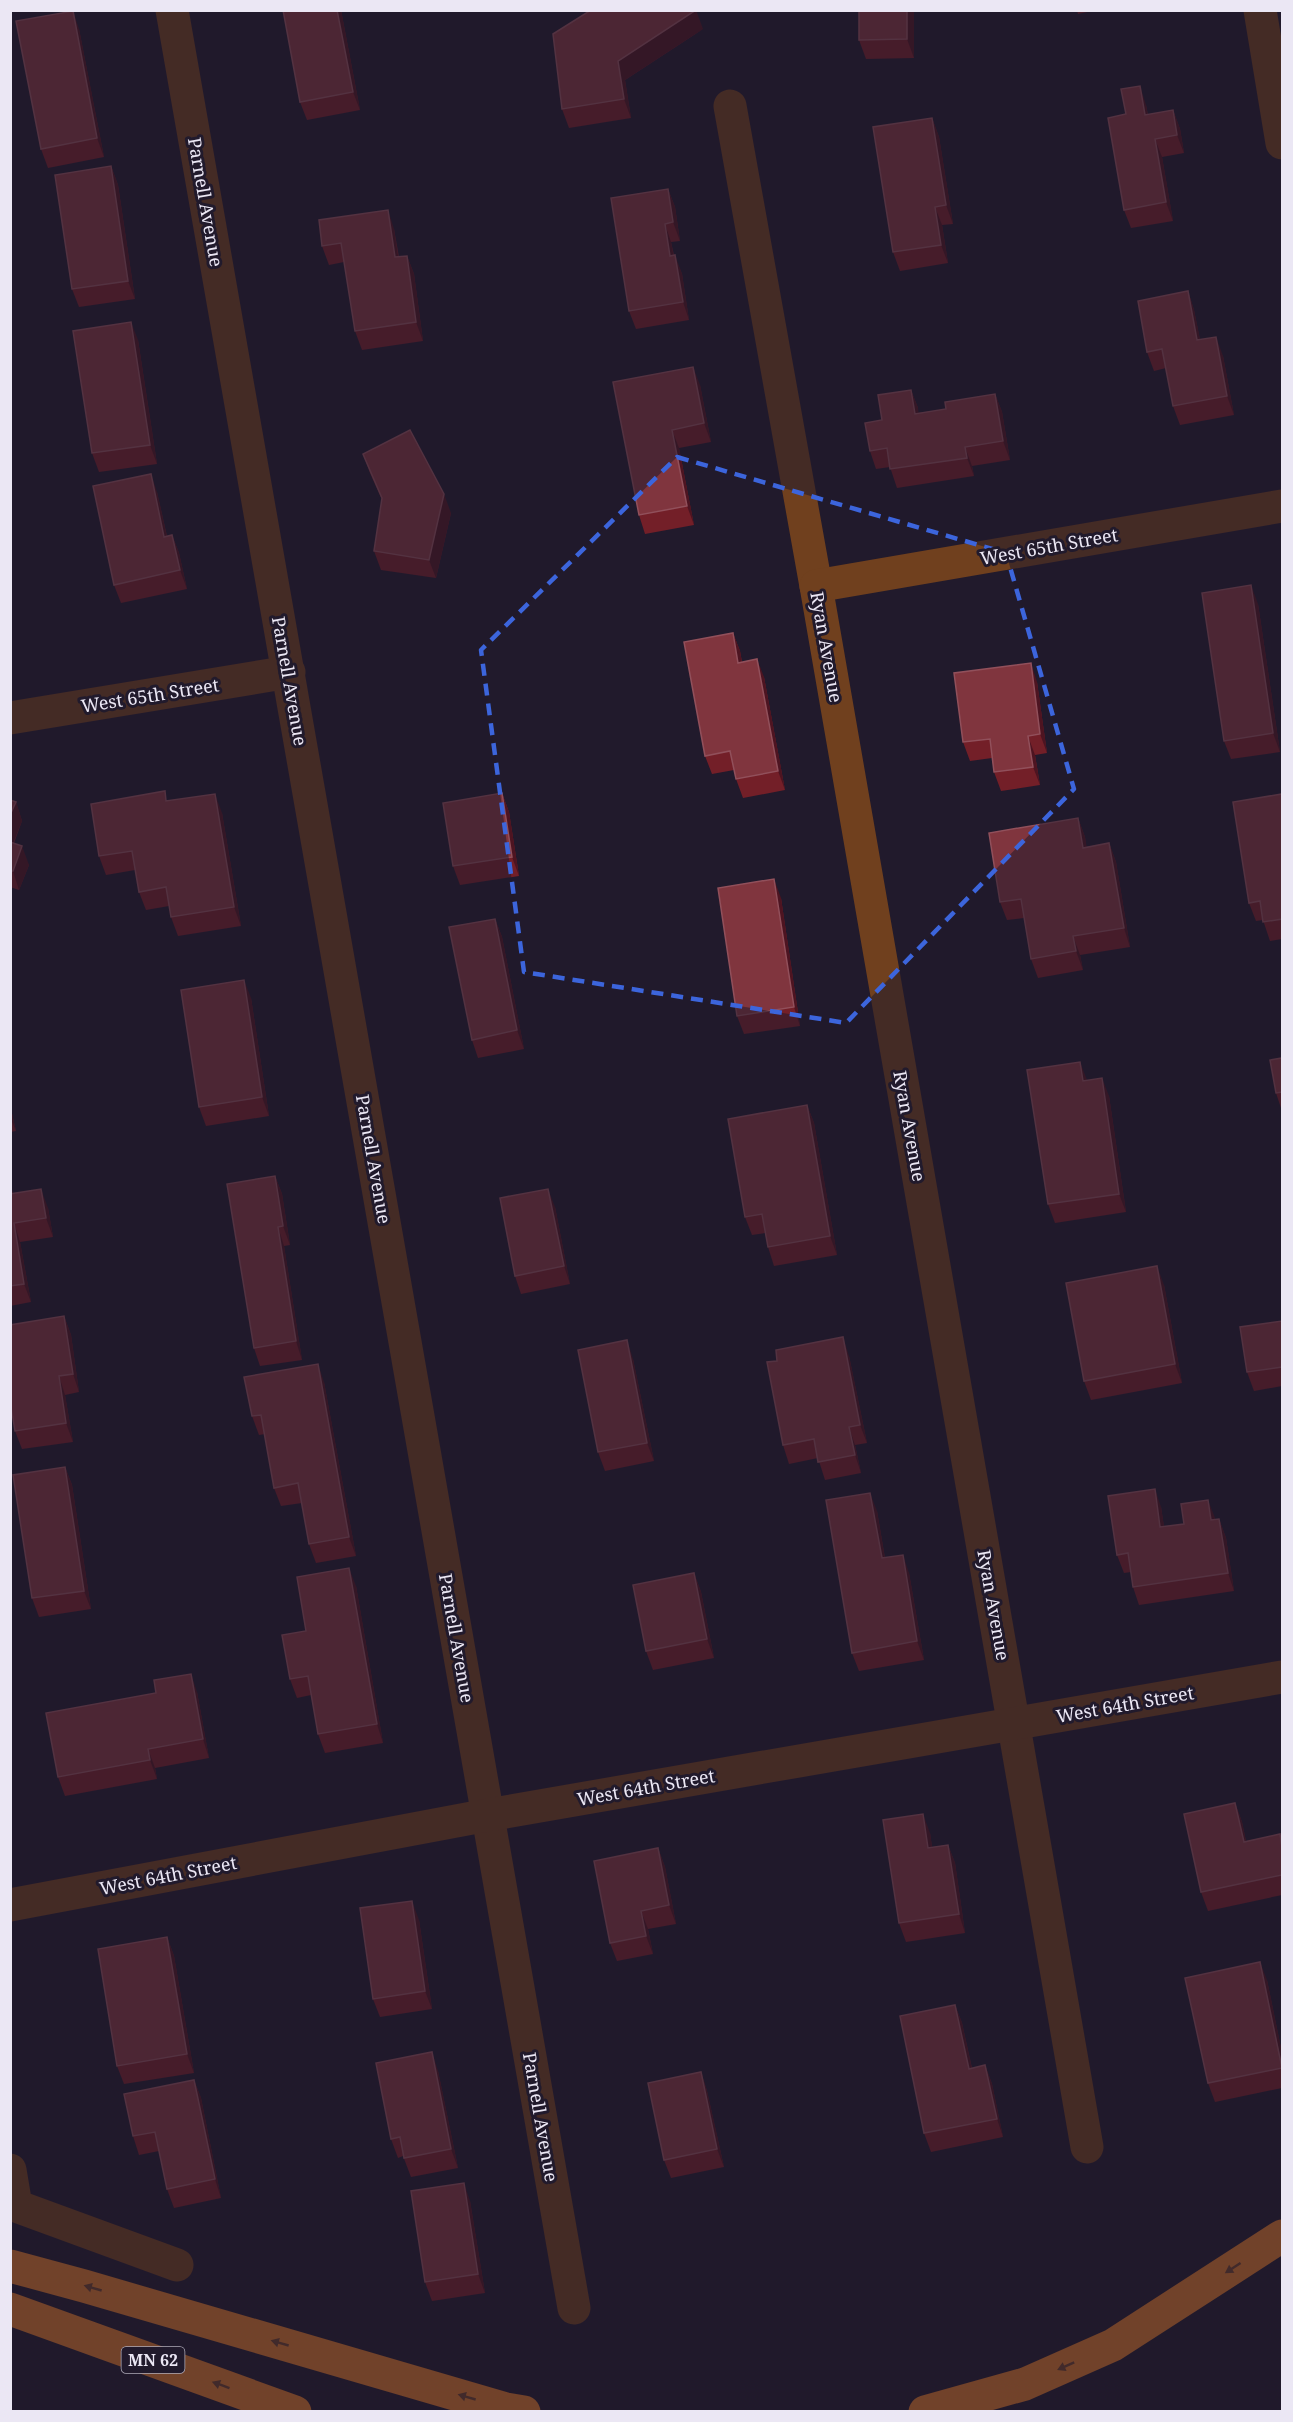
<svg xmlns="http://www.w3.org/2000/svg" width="1293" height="2422" viewBox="0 0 1293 2422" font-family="'Noto Serif',serif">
<rect width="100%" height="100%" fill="#211a2c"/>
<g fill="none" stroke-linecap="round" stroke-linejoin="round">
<g stroke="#70401e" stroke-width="33">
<polyline points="172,10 574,2308"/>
<polyline points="1260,10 1282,143"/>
<polyline points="730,106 816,586 1087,2147"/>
<polyline points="816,586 1282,506"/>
<polyline points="10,718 289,672"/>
<polyline points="10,1905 488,1815 1282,1677"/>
<polyline points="10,2170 16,2206 177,2265"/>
</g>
<g stroke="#d27328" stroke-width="33">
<polyline points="10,2266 84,2286 506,2409 524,2412"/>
<polyline points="10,2309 295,2412"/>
<polyline points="925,2412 1025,2384 1113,2345 1282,2236"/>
</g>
</g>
<g fill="#731f28">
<polygon points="283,10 341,10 360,110 307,120 300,102"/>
<polygon points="914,10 914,58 866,59 859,40"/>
<polygon points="1077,10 1096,10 1078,14"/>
<polygon points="79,29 104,157 48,168 41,149"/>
<polygon points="703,29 625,80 631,118 569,128 562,109"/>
<polygon points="1146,105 1148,115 1173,110 1180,129 1184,153 1162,157 1173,221 1131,228 1124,210 1126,114"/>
<polygon points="932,118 939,137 953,224 942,225 948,263 900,271 893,252"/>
<polygon points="111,166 118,185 135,299 79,307 72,289"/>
<polygon points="668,189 675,207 680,241 671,242 674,255 682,274 689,320 636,329 629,311"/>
<polygon points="394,229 399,257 407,256 414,274 423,341 362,350 355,331 344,262 329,265 322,246"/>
<polygon points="1188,291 1194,310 1200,340 1223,356 1234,415 1180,425 1173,406 1166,368 1154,371 1147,352"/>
<polygon points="138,340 157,464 99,472 92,453"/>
<polygon points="613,382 700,385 711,442 679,448 694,525 645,534 639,515"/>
<polygon points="911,390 918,408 918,413 946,409 995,394 1002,412 1010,460 972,466 974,476 897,488 890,467 876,469 870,451 882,420"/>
<polygon points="363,454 451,513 436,578 381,570 374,551 382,500 370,473"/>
<polygon points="157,492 167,536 172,535 179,553 187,589 121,603 114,585"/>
<polygon points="1258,604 1280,752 1231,759 1224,741"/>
<polygon points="733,633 740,651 742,662 764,677 785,790 743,798 736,779 734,770 712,774 705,756"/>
<polygon points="1037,682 1047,753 1035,755 1040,785 1001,791 994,772 992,758 970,761 963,742"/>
<polygon points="502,793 509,812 519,876 460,885 453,866"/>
<polygon points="1282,794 1282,939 1270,941 1263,920 1256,921 1249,903"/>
<polygon points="10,800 16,802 22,821 14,843 29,865 19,890 10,887"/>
<polygon points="168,801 222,813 241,926 178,936 171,917 169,906 146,910 139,892 135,870 106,875 99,856"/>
<polygon points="1078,818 1085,837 1086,847 1109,843 1116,862 1130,947 1080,955 1083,970 1038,978 1031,959 1024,918 1007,920 1000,902"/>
<polygon points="781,898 800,1026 744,1034 737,1016"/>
<polygon points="495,919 502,937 524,1049 478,1058 472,1040"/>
<polygon points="251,998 269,1116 206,1126 199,1107"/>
<polygon points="1282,1058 1282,1111 1276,1093"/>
<polygon points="1087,1081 1109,1096 1126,1212 1055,1223 1048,1204"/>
<polygon points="10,1105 16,1131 10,1132"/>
<polygon points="807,1105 814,1123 837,1255 774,1266 768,1247 765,1233 752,1235 745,1217"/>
<polygon points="275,1176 282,1194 290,1245 284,1246 302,1360 260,1366 254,1348"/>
<polygon points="10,1181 13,1194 48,1208 53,1237 20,1242 31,1302 10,1306"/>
<polygon points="555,1207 570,1284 521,1294 515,1276"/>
<polygon points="1164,1285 1182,1383 1091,1400 1084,1381"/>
<polygon points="64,1316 71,1335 79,1392 65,1395 73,1442 22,1449 15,1431 11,1406 10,1406 10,1325"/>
<polygon points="1282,1321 1282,1386 1254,1391 1247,1372"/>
<polygon points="849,1356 867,1443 855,1445 861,1473 825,1480 818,1458 789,1464 783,1445"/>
<polygon points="633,1359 654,1461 605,1471 598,1452"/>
<polygon points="324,1382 356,1556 316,1563 309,1544 302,1503 281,1506 274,1488 265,1434 259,1435 252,1416"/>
<polygon points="65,1467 72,1485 91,1609 39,1617 32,1598"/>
<polygon points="1161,1507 1164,1527 1219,1519 1226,1538 1234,1591 1139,1605 1133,1587 1131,1572 1124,1573 1117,1555"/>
<polygon points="877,1511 885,1558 909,1573 924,1660 859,1671 852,1653"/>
<polygon points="694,1573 701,1592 714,1658 653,1670 646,1651"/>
<polygon points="356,1586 383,1743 325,1753 318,1734 311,1695 297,1698 290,1679 306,1631"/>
<polygon points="197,1692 209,1758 155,1768 157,1779 65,1796 58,1777"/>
<polygon points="1235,1803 1242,1822 1246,1841 1280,1834 1282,1842 1282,1895 1208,1911 1201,1892"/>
<polygon points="930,1833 932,1847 948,1845 955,1863 965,1933 906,1942 899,1923"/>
<polygon points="658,1848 665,1867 676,1924 648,1929 653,1954 617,1961 610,1943"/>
<polygon points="419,1920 432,2009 380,2017 373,1999"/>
<polygon points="167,1937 174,1956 194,2073 124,2084 117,2066"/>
<polygon points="1267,1980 1282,2053 1282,2088 1215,2102 1208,2083"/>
<polygon points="955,2005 962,2023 972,2068 985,2065 992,2084 1003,2137 931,2152 924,2133"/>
<polygon points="438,2071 458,2168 411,2177 403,2156 398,2158 391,2139"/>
<polygon points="701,2072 707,2091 724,2167 671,2178 664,2160"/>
<polygon points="194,2080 201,2098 221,2198 174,2208 167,2189 159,2151 139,2155 133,2136"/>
<polygon points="470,2201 485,2293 432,2301 425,2282"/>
</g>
<g fill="#4d1421">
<polygon points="337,10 341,10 360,110 353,92"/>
<polygon points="696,10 703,29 625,80 631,118 624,99 618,61"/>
<polygon points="907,10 914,10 914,58 907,39"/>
<polygon points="73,11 79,29 104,157 97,138"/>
<polygon points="1140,86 1146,105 1151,134 1145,115"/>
<polygon points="1173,110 1180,129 1184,153 1177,135"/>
<polygon points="932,118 939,137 953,224 946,205"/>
<polygon points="1155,139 1162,157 1173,221 1166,202"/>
<polygon points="111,166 118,185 135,299 128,281"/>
<polygon points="668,189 675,207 680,241 673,222"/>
<polygon points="935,207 942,225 948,263 941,245"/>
<polygon points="388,210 394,229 401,276 395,257"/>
<polygon points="665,224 671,242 677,275 670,256"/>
<polygon points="675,255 682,274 689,320 683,302"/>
<polygon points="407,256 414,274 423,341 416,322"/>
<polygon points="1188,291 1194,310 1204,359 1197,340"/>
<polygon points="131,322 138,340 157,464 150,445"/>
<polygon points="1216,337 1223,356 1234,415 1227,396"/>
<polygon points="693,367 700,385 711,442 704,423"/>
<polygon points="911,390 918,408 921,432 915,414"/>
<polygon points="995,394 1002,412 1010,460 1003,441"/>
<polygon points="672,430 679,448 694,525 687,506"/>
<polygon points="965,447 972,466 974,476 967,458"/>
<polygon points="151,474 157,492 171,555 164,537"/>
<polygon points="444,494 451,513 436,578 429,560"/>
<polygon points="172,535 179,553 187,589 180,570"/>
<polygon points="1251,585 1258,604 1280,752 1273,733"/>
<polygon points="733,633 740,651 745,681 738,663"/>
<polygon points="757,659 764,677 785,790 778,771"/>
<polygon points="1031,663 1037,682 1047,753 1040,734"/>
<polygon points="1028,736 1035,755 1040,785 1033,767"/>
<polygon points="502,793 509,812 519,876 512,857"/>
<polygon points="215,794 222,813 241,926 234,907"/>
<polygon points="16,802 22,821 10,851 10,815"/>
<polygon points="1078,818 1085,837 1090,866 1083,848"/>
<polygon points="1109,843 1116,862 1130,947 1124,928"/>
<polygon points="22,846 29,865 19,890 13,871"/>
<polygon points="774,879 781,898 800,1026 794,1007"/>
<polygon points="495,919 502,937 524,1049 517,1030"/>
<polygon points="1073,936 1080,955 1083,970 1076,951"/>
<polygon points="244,980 251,998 269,1116 262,1097"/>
<polygon points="1080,1062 1087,1080 1083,1081"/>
<polygon points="1102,1078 1109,1096 1126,1212 1119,1194"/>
<polygon points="10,1105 16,1131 10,1117"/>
<polygon points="807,1105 814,1123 837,1255 830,1236"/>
<polygon points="275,1176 282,1194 290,1245 283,1226"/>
<polygon points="10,1181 16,1213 10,1199"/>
<polygon points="41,1189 48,1208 53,1237 46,1218"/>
<polygon points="548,1189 555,1207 570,1284 564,1266"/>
<polygon points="14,1223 20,1242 31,1302 24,1284"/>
<polygon points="278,1227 284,1246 302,1360 296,1341"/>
<polygon points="1157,1266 1164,1285 1182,1383 1175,1364"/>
<polygon points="64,1316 71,1335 79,1392 73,1374"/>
<polygon points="843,1337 849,1356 867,1443 860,1425"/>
<polygon points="627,1340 633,1359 654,1461 647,1443"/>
<polygon points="318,1364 324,1382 356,1556 349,1537"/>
<polygon points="59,1376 65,1395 73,1442 66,1423"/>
<polygon points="849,1427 855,1445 861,1473 855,1455"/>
<polygon points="65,1467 72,1485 91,1609 84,1591"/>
<polygon points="1155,1489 1161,1507 1167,1546 1160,1527"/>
<polygon points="870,1493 877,1511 888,1577 882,1558"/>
<polygon points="1208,1500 1215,1518 1218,1538 1211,1520"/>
<polygon points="1219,1519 1226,1538 1234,1591 1228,1573"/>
<polygon points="903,1555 909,1573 924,1660 917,1641"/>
<polygon points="349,1568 356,1586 383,1743 377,1724"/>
<polygon points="694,1573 701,1592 714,1658 707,1639"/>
<polygon points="191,1674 197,1692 209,1758 203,1739"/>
<polygon points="148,1749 155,1768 157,1779 150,1760"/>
<polygon points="1235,1803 1242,1822 1250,1861 1244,1842"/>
<polygon points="923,1814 930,1833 935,1866 928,1848"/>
<polygon points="948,1845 955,1863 965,1933 959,1914"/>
<polygon points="658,1848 665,1867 676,1924 669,1905"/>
<polygon points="412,1901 419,1920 432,2009 425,1991"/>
<polygon points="641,1911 648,1929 653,1954 646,1936"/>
<polygon points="167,1937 174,1956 194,2073 187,2054"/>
<polygon points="1260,1962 1267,1980 1282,2053 1282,2065"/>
<polygon points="955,2005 962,2023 976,2088 969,2069"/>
<polygon points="432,2052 438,2071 458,2168 451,2149"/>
<polygon points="985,2065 992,2084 1003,2137 997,2119"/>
<polygon points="701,2072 707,2091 724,2167 717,2149"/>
<polygon points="194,2080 201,2098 221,2198 215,2179"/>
<polygon points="464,2183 470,2201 485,2293 478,2274"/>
</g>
<g fill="#80353e" stroke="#91505b" stroke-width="1.5">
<polygon points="283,10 337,10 353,92 300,102"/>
<polygon points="591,10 696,10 618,61 624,99 562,109 553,34"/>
<polygon points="859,10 907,10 907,39 859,40"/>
<polygon points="73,11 97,138 41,149 16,21"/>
<polygon points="1140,86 1145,115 1173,110 1177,135 1155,139 1166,202 1124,210 1108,118 1126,114 1121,89"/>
<polygon points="932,118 946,205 935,207 941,245 893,252 873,127"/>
<polygon points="111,166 128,281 72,289 55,175"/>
<polygon points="668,189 673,222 665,224 670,256 675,255 683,302 629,311 611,198"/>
<polygon points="388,210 395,257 407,256 416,322 355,331 341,243 322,246 319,220"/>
<polygon points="1188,291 1197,340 1216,337 1227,396 1173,406 1162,349 1147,352 1138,301"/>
<polygon points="131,322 150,445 92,453 73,331"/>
<polygon points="693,367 704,423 672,430 687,506 639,515 613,382"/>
<polygon points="911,390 915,414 946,409 945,402 995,394 1003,441 965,447 967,458 890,469 887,448 870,451 865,423 882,420 878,395"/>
<polygon points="410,430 444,494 429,560 374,551 382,498 363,454"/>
<polygon points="151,474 164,537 172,535 180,570 114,585 93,486"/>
<polygon points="1251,585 1273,733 1224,741 1202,593"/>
<polygon points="733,633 738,663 757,659 778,771 736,779 730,751 705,756 684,642"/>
<polygon points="1031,663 1040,734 1028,736 1033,767 994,772 990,739 963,742 954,673"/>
<polygon points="165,791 166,801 215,794 234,907 171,917 166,887 139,892 132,851 99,856 91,804"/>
<polygon points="502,793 512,857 453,866 443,803"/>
<polygon points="1282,794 1282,919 1263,922 1260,901 1249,903 1233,802"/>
<polygon points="10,800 16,802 10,815"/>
<polygon points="1078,818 1083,848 1109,843 1124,928 1073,936 1076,951 1031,959 1021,899 1000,902 989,833"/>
<polygon points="10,842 22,846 13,871 10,871"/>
<polygon points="774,879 794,1007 737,1016 718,888"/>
<polygon points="495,919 517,1030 472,1040 449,927"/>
<polygon points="244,980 262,1097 199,1107 181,990"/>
<polygon points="1282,1058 1282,1092 1276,1093 1270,1060"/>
<polygon points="1080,1062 1083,1081 1102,1078 1119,1194 1048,1204 1027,1070"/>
<polygon points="807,1105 830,1236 768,1247 762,1214 745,1217 728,1119"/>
<polygon points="275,1176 283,1226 278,1227 296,1341 254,1348 227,1184"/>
<polygon points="41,1189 46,1218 14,1223 24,1284 10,1286 10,1194"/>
<polygon points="548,1189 564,1266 515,1276 500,1198"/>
<polygon points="1157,1266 1175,1364 1084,1381 1066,1283"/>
<polygon points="64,1316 73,1374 59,1376 66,1423 15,1431 10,1401 10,1325"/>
<polygon points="1282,1321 1282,1367 1247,1372 1240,1327"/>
<polygon points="843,1337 860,1425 849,1427 855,1455 818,1462 814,1439 783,1445 767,1362 777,1361 776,1350"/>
<polygon points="627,1340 647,1443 598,1452 578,1350"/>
<polygon points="318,1364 349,1537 309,1544 298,1483 274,1488 261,1415 252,1416 244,1377"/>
<polygon points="65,1467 84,1591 32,1598 13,1475"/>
<polygon points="1155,1489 1160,1527 1184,1524 1181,1504 1208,1500 1211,1520 1219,1519 1228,1573 1133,1587 1128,1553 1117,1555 1108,1496"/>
<polygon points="870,1493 882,1558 903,1555 917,1641 852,1653 826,1500"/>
<polygon points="349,1568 377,1724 318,1734 308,1676 290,1679 282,1635 306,1631 297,1577"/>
<polygon points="694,1573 707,1639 646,1651 633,1585"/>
<polygon points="191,1674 203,1739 148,1749 150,1760 58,1777 46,1713 156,1693 154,1680"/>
<polygon points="1235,1803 1244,1842 1280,1834 1282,1848 1282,1875 1201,1892 1184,1814"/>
<polygon points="923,1814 928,1848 948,1845 959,1914 899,1923 883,1820"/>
<polygon points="658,1848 669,1905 641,1911 646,1936 610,1943 594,1861"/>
<polygon points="412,1901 425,1991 373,1999 360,1908"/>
<polygon points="167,1937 187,2054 117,2066 98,1949"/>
<polygon points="1260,1962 1282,2068 1208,2083 1185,1978"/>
<polygon points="955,2005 969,2069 985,2065 997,2119 924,2133 900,2016"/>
<polygon points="432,2052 451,2149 404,2158 400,2137 391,2139 376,2063"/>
<polygon points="701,2072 717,2149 664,2160 648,2083"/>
<polygon points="194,2080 215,2179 167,2189 155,2132 133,2136 124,2094"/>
<polygon points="464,2183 478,2274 425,2282 411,2191"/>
</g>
<defs><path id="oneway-solid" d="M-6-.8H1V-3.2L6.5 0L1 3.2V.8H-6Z" transform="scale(1.5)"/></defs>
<g fill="#683e2a">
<use href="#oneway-solid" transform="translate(1233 2268) rotate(147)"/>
<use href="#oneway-solid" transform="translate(93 2288) rotate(-164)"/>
<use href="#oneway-solid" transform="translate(280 2343) rotate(-164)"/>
<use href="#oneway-solid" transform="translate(1066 2366) rotate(156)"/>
<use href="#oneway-solid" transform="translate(221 2385) rotate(-160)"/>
<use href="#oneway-solid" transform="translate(467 2397) rotate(-164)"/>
</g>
<path d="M0 0H1293V2422H0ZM677,457L1006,553L1074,789L846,1023L524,972L481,650Z" fill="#211a2c" fill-opacity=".55" fill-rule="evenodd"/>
<path fill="none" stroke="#3c65dc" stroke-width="4.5" stroke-dasharray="12 8" stroke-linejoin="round" d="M677,457L1006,553L1074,789L846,1023L524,972L481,650Z"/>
<g text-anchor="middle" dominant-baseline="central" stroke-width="6" stroke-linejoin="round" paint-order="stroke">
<rect fill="#211a2c" stroke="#aeaab8" stroke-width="1.5" x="121.5" y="2347" width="63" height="26" rx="4.5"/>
<g font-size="16" font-weight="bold" fill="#ebe7f4">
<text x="153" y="2360">MN 62</text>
</g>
<g font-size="18" fill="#ebe7f4" stroke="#211a2c">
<text transform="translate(206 202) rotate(80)">Parnell Avenue</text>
<text transform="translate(1049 546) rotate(-10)">West 65th Street</text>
<text transform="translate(827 647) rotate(80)">Ryan Avenue</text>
<text transform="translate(290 681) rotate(80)">Parnell Avenue</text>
<text transform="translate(150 695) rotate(-9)">West 65th Street</text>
<text transform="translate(910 1126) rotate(80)">Ryan Avenue</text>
<text transform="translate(374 1159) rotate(80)">Parnell Avenue</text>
<text transform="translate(994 1605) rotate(80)">Ryan Avenue</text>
<text transform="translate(457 1638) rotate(80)">Parnell Avenue</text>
<text transform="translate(1125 1704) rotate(-10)">West 64th Street</text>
<text transform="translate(646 1787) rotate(-10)">West 64th Street</text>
<text transform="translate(168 1875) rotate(-11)">West 64th Street</text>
<text transform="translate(541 2117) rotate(80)">Parnell Avenue</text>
</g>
</g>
<rect width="1293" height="2422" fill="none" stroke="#ebe7f4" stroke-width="24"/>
</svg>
